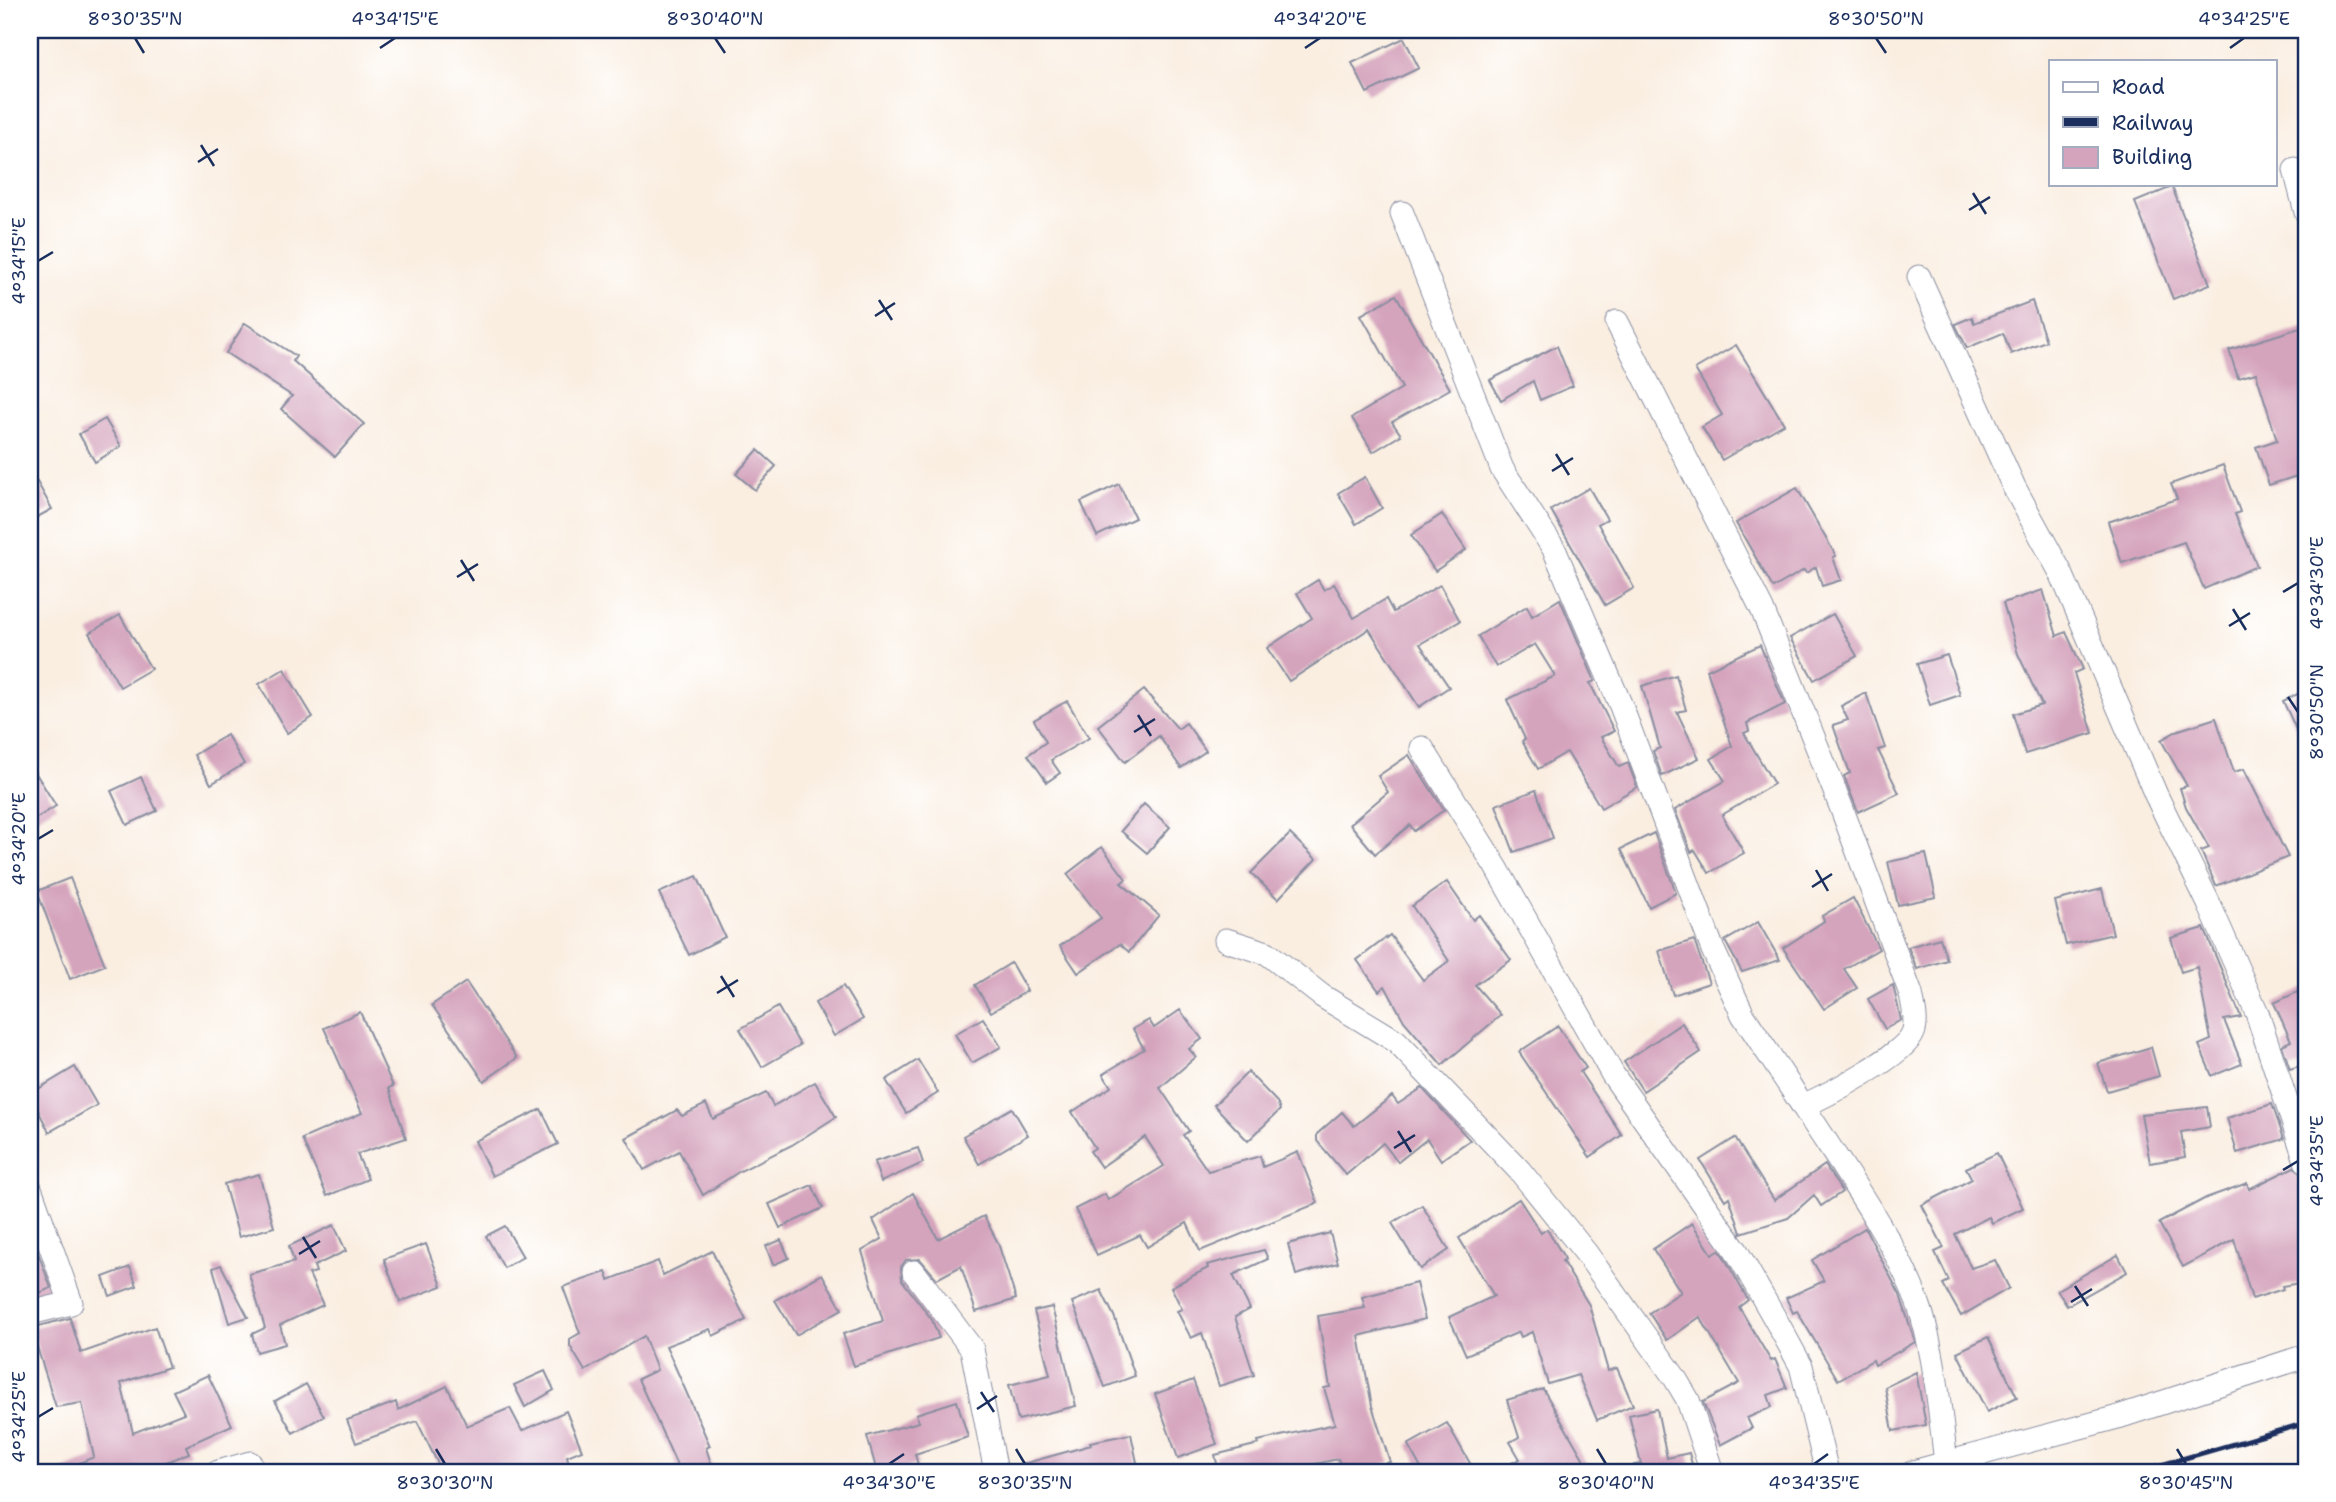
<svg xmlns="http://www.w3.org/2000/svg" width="2336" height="1502" viewBox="0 0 2336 1502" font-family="'Shantell Sans',sans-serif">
<rect width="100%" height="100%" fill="#fff"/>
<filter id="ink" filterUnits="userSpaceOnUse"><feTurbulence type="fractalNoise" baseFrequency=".0143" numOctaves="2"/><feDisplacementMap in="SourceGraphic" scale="14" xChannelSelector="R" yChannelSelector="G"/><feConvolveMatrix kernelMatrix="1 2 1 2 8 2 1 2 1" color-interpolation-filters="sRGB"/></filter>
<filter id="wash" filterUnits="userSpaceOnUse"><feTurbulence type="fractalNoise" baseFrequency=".00686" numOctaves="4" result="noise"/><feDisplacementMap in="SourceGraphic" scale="28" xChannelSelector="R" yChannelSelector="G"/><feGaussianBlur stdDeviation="1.57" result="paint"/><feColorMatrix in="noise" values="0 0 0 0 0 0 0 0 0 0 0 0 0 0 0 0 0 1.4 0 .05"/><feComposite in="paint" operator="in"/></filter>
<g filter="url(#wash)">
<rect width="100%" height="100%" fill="#faeee1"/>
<g id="blocks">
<g fill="#d4a3bc">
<polygon points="1404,38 1419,68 1367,93 1352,63"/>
<polygon points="2172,187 2210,284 2173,299 2135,202"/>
<polygon points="1396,295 1450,389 1392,422 1401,435 1373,452 1352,418 1402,388 1361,315"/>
<polygon points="2032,301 2046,341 2011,354 2003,333 1967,348 1955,324 1972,317 1974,323"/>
<polygon points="245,323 296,356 293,361 364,424 335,457 281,409 292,396 226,353"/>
<polygon points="2306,326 2306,473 2269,485 2256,447 2277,440 2256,373 2238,378 2229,350"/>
<polygon points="1736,345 1784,424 1722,460 1702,427 1722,415 1695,369"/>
<polygon points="1557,346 1573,386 1540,400 1533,381 1501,400 1490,380"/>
<polygon points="105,419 121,446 95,462 79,434"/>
<polygon points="758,450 776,466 755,490 736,474"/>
<polygon points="2223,465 2240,512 2235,514 2257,566 2204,589 2184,542 2122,563 2108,522 2177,499 2171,484"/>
<polygon points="30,469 52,509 30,521"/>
<polygon points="1365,477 1382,508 1356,524 1338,493"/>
<polygon points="1119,484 1135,518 1097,536 1081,502"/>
<polygon points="1589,488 1607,519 1598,524 1634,588 1605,605 1551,510"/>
<polygon points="1797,488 1836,556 1833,557 1841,580 1822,586 1816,567 1806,573 1804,570 1773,588 1736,523"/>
<polygon points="1442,514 1466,550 1435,571 1411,535"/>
<polygon points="1318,580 1324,590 1334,584 1354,618 1386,599 1393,612 1440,585 1460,621 1420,644 1449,687 1419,707 1369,629 1289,681 1267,648 1312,618 1297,593"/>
<polygon points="2043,590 2057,636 2066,632 2083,669 2074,673 2093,733 2025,754 2013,714 2042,705 2018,654 2003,603"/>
<polygon points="1560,599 1595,681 1590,683 1614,731 1601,737 1619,767 1628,763 1637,787 1601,808 1567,752 1538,769 1522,741 1525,739 1507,700 1555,676 1535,644 1496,667 1478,636 1527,606 1532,616"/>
<polygon points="1833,614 1857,656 1814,680 1790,638"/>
<polygon points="120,615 151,669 120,687 89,633"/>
<polygon points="1760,645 1785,704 1747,723 1749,731 1744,733 1774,784 1722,815 1744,853 1709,873 1695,850 1691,852 1675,810 1725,781 1711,759 1732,746 1707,670"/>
<polygon points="1947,655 1960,695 1930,705 1917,664"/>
<polygon points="284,669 313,717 287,733 259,684"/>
<polygon points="1676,675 1686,710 1677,712 1699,758 1662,776 1653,751 1660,748 1642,686"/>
<polygon points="1144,690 1178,729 1186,723 1206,751 1181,768 1159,736 1125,762 1098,726"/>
<polygon points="2306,690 2306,751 2283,701"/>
<polygon points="1866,693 1885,748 1878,750 1899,793 1858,812 1844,776 1850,773 1833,725 1848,720 1841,706"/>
<polygon points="1067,701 1089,738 1051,760 1060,773 1047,782 1028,755 1046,742 1034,720"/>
<polygon points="2216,718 2234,772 2244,769 2288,857 2216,886 2201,851 2209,848 2186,807 2180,788 2187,786 2161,740 2179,730"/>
<polygon points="227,735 244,764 211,784 194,755"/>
<polygon points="1409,755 1444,810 1414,831 1410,825 1375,854 1350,824 1388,792 1378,776"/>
<polygon points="30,764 56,806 30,822"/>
<polygon points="141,777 157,811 127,825 111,791"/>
<polygon points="1536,790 1553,838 1514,852 1496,805"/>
<polygon points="1144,804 1170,827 1147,853 1121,831"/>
<polygon points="1654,833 1676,893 1649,907 1621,849"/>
<polygon points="1290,834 1316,859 1278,899 1251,873"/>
<polygon points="1102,847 1126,879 1121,883 1159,915 1129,952 1120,944 1078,973 1060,946 1101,918 1067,874"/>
<polygon points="1926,854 1936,897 1898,905 1888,862"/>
<polygon points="697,876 725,937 689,955 659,893"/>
<polygon points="70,878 105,965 70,979 37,891"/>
<polygon points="1447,882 1473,920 1479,915 1511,960 1475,985 1501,1015 1442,1065 1404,1021 1385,986 1379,991 1357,960 1390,935 1423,980 1449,961 1412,906"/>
<polygon points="2102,889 2113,934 2066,945 2055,901"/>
<polygon points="1853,898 1879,949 1844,969 1857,988 1824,1009 1783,948 1824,921 1822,916"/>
<polygon points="1758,922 1780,960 1742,972 1725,941"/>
<polygon points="2204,928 2241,1017 2224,1020 2242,1064 2212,1076 2199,1045 2211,1040 2197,967 2181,972 2171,938"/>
<polygon points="1940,938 1947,960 1917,969 1908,947"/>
<polygon points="1694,940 1709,983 1673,995 1659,951"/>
<polygon points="1011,963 1027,991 991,1012 975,985"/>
<polygon points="466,982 517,1058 484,1081 432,1005"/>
<polygon points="1893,985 1901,1020 1885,1029 1868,999"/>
<polygon points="843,986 863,1019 834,1036 815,1003"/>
<polygon points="2306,988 2306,1075 2302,1065 2290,1069 2282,1045 2291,1041 2274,1003"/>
<polygon points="778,1007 800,1045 762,1067 740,1029"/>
<polygon points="1180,1010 1202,1039 1189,1049 1196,1057 1160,1088 1189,1131 1183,1135 1208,1171 1260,1156 1263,1167 1298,1152 1318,1203 1200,1251 1187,1223 1147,1247 1140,1235 1097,1255 1075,1209 1105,1194 1108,1200 1164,1166 1145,1137 1101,1167 1090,1151 1095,1148 1072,1112 1111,1087 1103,1074 1144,1049 1133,1029 1149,1020 1154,1028"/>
<polygon points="360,1012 393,1086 389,1088 406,1138 357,1154 368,1179 327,1196 302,1139 362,1113 324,1028"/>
<polygon points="983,1018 1001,1047 972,1063 955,1034"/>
<polygon points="1682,1023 1701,1052 1643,1091 1624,1062"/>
<polygon points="1558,1026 1586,1068 1580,1072 1622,1135 1590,1157 1519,1052"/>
<polygon points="2151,1047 2159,1076 2107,1091 2098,1063"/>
<polygon points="918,1060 938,1093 906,1113 886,1080"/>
<polygon points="75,1067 97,1105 49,1132 30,1094"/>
<polygon points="1248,1072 1277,1102 1280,1110 1248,1141 1214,1105"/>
<polygon points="815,1082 836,1117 792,1145 740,1171 703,1195 679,1151 644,1170 626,1138 677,1110 682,1116 706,1104 713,1119 766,1093 773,1106"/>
<polygon points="1422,1088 1470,1140 1441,1160 1427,1139 1398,1162 1383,1143 1346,1175 1317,1141 1317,1134 1342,1112 1354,1126 1392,1096 1398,1104"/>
<polygon points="2272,1104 2284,1139 2237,1153 2227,1118"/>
<polygon points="2207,1107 2210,1127 2181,1132 2185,1157 2150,1163 2141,1114"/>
<polygon points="1012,1108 1028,1135 979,1164 963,1136"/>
<polygon points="541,1109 558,1144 492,1176 475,1141"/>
<polygon points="1735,1138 1774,1200 1825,1165 1842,1192 1821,1206 1814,1195 1788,1218 1741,1233 1729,1197 1725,1200 1700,1160"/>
<polygon points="918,1148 923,1163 881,1182 874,1162"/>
<polygon points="1997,1153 2023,1208 1992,1223 1989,1217 1955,1234 1971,1268 1995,1260 2009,1288 1961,1316 1943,1284 1949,1281 1935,1252 1944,1248 1922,1205 1972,1179 1966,1168"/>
<polygon points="2294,1167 2306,1175 2306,1197 2302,1199 2306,1221 2306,1282 2282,1286 2283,1289 2252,1299 2234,1239 2183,1267 2159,1223 2206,1198 2247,1183 2249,1189"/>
<polygon points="259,1174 274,1227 239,1237 224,1184"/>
<polygon points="812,1185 823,1208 780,1228 769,1204"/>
<polygon points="913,1193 938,1239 984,1216 998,1243 1016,1299 976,1312 961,1266 937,1279 920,1259 906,1260 901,1267 902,1280 932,1320 939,1338 854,1366 843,1334 883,1321 862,1251 882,1239 873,1220"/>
<polygon points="1519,1199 1541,1233 1547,1229 1565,1259 1562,1261 1589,1305 1608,1371 1617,1368 1633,1405 1597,1420 1578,1375 1548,1384 1532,1332 1521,1337 1519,1332 1466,1355 1449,1317 1494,1296 1459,1238"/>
<polygon points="1422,1205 1449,1250 1420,1269 1392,1223"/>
<polygon points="1692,1223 1712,1254 1719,1250 1724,1257 1748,1300 1739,1307 1771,1361 1775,1359 1787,1388 1768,1395 1772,1407 1747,1418 1752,1428 1720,1445 1703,1402 1739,1383 1700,1317 1667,1340 1649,1313 1681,1292 1653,1249"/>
<polygon points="334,1225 346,1251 314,1266 316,1272 309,1274 323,1305 280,1325 285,1344 257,1352 252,1334 265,1328 249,1274 294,1262 289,1246"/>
<polygon points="505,1226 523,1257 504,1268 486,1236"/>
<polygon points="1865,1228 1900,1295 1915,1342 1875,1365 1873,1360 1838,1380 1797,1311 1793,1313 1786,1298 1824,1281 1812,1260"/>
<polygon points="30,1231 51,1288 30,1297"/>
<polygon points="1330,1233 1338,1263 1296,1275 1288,1244"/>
<polygon points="781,1240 789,1258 773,1265 766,1246"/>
<polygon points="426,1244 442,1286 400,1302 384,1259"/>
<polygon points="1264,1250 1268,1259 1233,1275 1250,1309 1235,1317 1254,1375 1219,1386 1202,1333 1191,1338 1177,1311 1182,1309 1171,1287 1208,1268 1207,1265"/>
<polygon points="712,1251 746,1320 713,1336 710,1329 666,1346 710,1446 706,1448 714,1472 680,1472 638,1379 657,1370 644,1336 585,1371 570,1346 570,1339 580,1333 563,1287 606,1272 609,1280 658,1261 663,1275"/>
<polygon points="2118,1255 2127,1272 2067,1306 2057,1290"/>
<polygon points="221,1265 248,1317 229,1323 213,1268"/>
<polygon points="130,1267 137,1286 110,1296 103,1277"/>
<polygon points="822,1274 842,1309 796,1335 775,1300"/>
<polygon points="1416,1283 1425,1319 1359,1336 1372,1406 1390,1462 1357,1472 1343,1472 1338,1459 1279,1472 1219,1472 1215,1455 1259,1444 1258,1441 1335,1424 1324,1388 1330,1387 1318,1316 1365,1308 1362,1297"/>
<polygon points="1101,1290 1114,1316 1135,1376 1105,1387 1072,1302"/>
<polygon points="1052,1307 1076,1406 1018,1420 1009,1385 1050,1375 1034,1311"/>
<polygon points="70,1318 81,1353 155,1327 169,1367 121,1383 133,1433 184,1413 173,1391 208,1375 232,1425 186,1446 189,1453 141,1472 58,1472 94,1457 82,1403 56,1407 31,1328"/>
<polygon points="1988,1337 2017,1397 1987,1412 1957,1352"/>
<polygon points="545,1371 554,1390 525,1407 514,1385"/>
<polygon points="1916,1372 1926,1425 1893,1431 1885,1387"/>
<polygon points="1193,1380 1217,1444 1178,1458 1155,1394"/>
<polygon points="306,1384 324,1416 293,1433 275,1401"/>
<polygon points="447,1386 467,1426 510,1408 522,1431 566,1411 582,1450 567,1456 571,1472 442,1472 417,1421 356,1443 347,1420 396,1402 398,1410"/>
<polygon points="1543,1389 1591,1472 1493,1472 1520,1459 1510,1442 1519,1437 1507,1400"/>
<polygon points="957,1401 968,1437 915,1454 918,1465 877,1472 867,1436 919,1422 916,1414"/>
<polygon points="1657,1409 1667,1458 1689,1453 1694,1472 1635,1472 1634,1465 1641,1464 1629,1415"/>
<polygon points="1447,1423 1475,1472 1423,1472 1408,1445"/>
<polygon points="1131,1434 1139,1472 1013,1472 1012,1467 1091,1445 1090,1442"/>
</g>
</g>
</g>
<g filter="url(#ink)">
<use href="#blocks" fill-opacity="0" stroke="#8a8ea0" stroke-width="2"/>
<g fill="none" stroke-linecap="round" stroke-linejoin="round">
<g stroke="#8a8ea0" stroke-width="25">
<g id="minor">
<polyline points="2295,170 2306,212"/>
<polyline points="1402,213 1502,469 1554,549 1621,706 1713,950 1743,1015 1803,1106"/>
<polyline points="1919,277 2014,487 2061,573 2156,795 2209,904 2257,1013 2306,1161"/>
<path d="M1617,322L1762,609L1840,804L1911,994C1913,1006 1918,1021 1913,1033C1905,1055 1827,1095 1803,1106C1841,1166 1902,1249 1922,1315C1936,1363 1940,1413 1946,1463L2118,1417L2306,1356"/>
<polyline points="1422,748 1496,867 1613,1075 1736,1250 1778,1324 1801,1366 1827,1472"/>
<polyline points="1226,940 1267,953 1322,996 1396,1041 1520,1171 1586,1253 1675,1378 1688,1400 1712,1472"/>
<polyline points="30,1188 71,1303 30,1313"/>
<polyline points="914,1272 972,1349 996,1472"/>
<polyline points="218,1472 250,1463 253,1472"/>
<polyline points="1913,1472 1946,1463"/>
</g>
</g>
<use href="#minor" stroke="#fff" stroke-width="23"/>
<polyline stroke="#1b2f5e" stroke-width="5" points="2137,1472 2306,1423"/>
</g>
</g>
<path fill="none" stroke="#1b2f5e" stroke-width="2.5" d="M135,38L144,53M715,38L725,53M1876,38L1886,53M380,48L395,38M1305,48L1320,38M2230,48L2244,38M201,145L214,166M198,162L218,149M1973,193L1986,214M1969,210L1990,197M38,261L53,252M879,300L892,320M875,316L895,303M1556,454L1569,475M1552,471L1573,458M461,560L474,581M457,577L478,564M2283,592L2298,583M2233,609L2246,630M2229,626L2250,613M2288,697L2298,712M1138,715L1151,736M1134,732L1155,719M38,839L53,830M1816,870L1828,891M1812,887L1832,874M721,976L734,997M717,993L738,980M1398,1131L1411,1152M1394,1148L1415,1135M2283,1170L2298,1161M303,1237L316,1258M299,1254L320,1241M2075,1286L2088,1306M2071,1302L2092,1289M981,1392L994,1412M977,1409L997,1396M38,1417L53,1408M436,1449L445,1464M1016,1449L1025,1464M1597,1449L1606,1464M2177,1449L2186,1464M889,1464L904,1454M1814,1464L1828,1454"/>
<rect width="2336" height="1502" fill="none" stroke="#fff" stroke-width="77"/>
<rect x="2049" y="60" width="228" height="126" fill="#ffffff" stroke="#a4acbf" stroke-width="2"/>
<rect x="2063" y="82" width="35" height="10" fill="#ffffff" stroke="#a4acbf" stroke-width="2"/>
<text x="2112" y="94" font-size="21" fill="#1b2f5e">Road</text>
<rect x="2063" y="117" width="35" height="10" fill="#1b2f5e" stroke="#a4acbf" stroke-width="2"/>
<text x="2112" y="130" font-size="21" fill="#1b2f5e">Railway</text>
<rect x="2063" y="147" width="35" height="21" fill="#d4a3bc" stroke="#a4acbf" stroke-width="2"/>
<text x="2112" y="164" font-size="21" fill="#1b2f5e">Building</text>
<rect x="38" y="38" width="2260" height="1426" fill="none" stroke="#1b2f5e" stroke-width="2.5"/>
<g font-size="18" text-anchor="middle" fill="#1b2f5e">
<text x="135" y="25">8°30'35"N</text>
<text x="395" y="25">4°34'15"E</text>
<text x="715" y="25">8°30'40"N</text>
<text x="1320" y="25">4°34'20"E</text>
<text x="1876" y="25">8°30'50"N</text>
<text x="2244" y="25">4°34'25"E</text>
<text transform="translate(19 261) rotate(-90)" y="6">4°34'15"E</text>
<text transform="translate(2317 583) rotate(-90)" y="6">4°34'30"E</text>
<text transform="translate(2317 712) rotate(-90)" y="6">8°30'50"N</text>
<text transform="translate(19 839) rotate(-90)" y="6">4°34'20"E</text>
<text transform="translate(2317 1161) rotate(-90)" y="6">4°34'35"E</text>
<text transform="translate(19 1417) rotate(-90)" y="6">4°34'25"E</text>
<text x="445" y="1489">8°30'30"N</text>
<text x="889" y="1489">4°34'30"E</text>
<text x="1025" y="1489">8°30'35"N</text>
<text x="1606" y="1489">8°30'40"N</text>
<text x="1814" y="1489">4°34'35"E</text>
<text x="2186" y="1489">8°30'45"N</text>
</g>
</svg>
